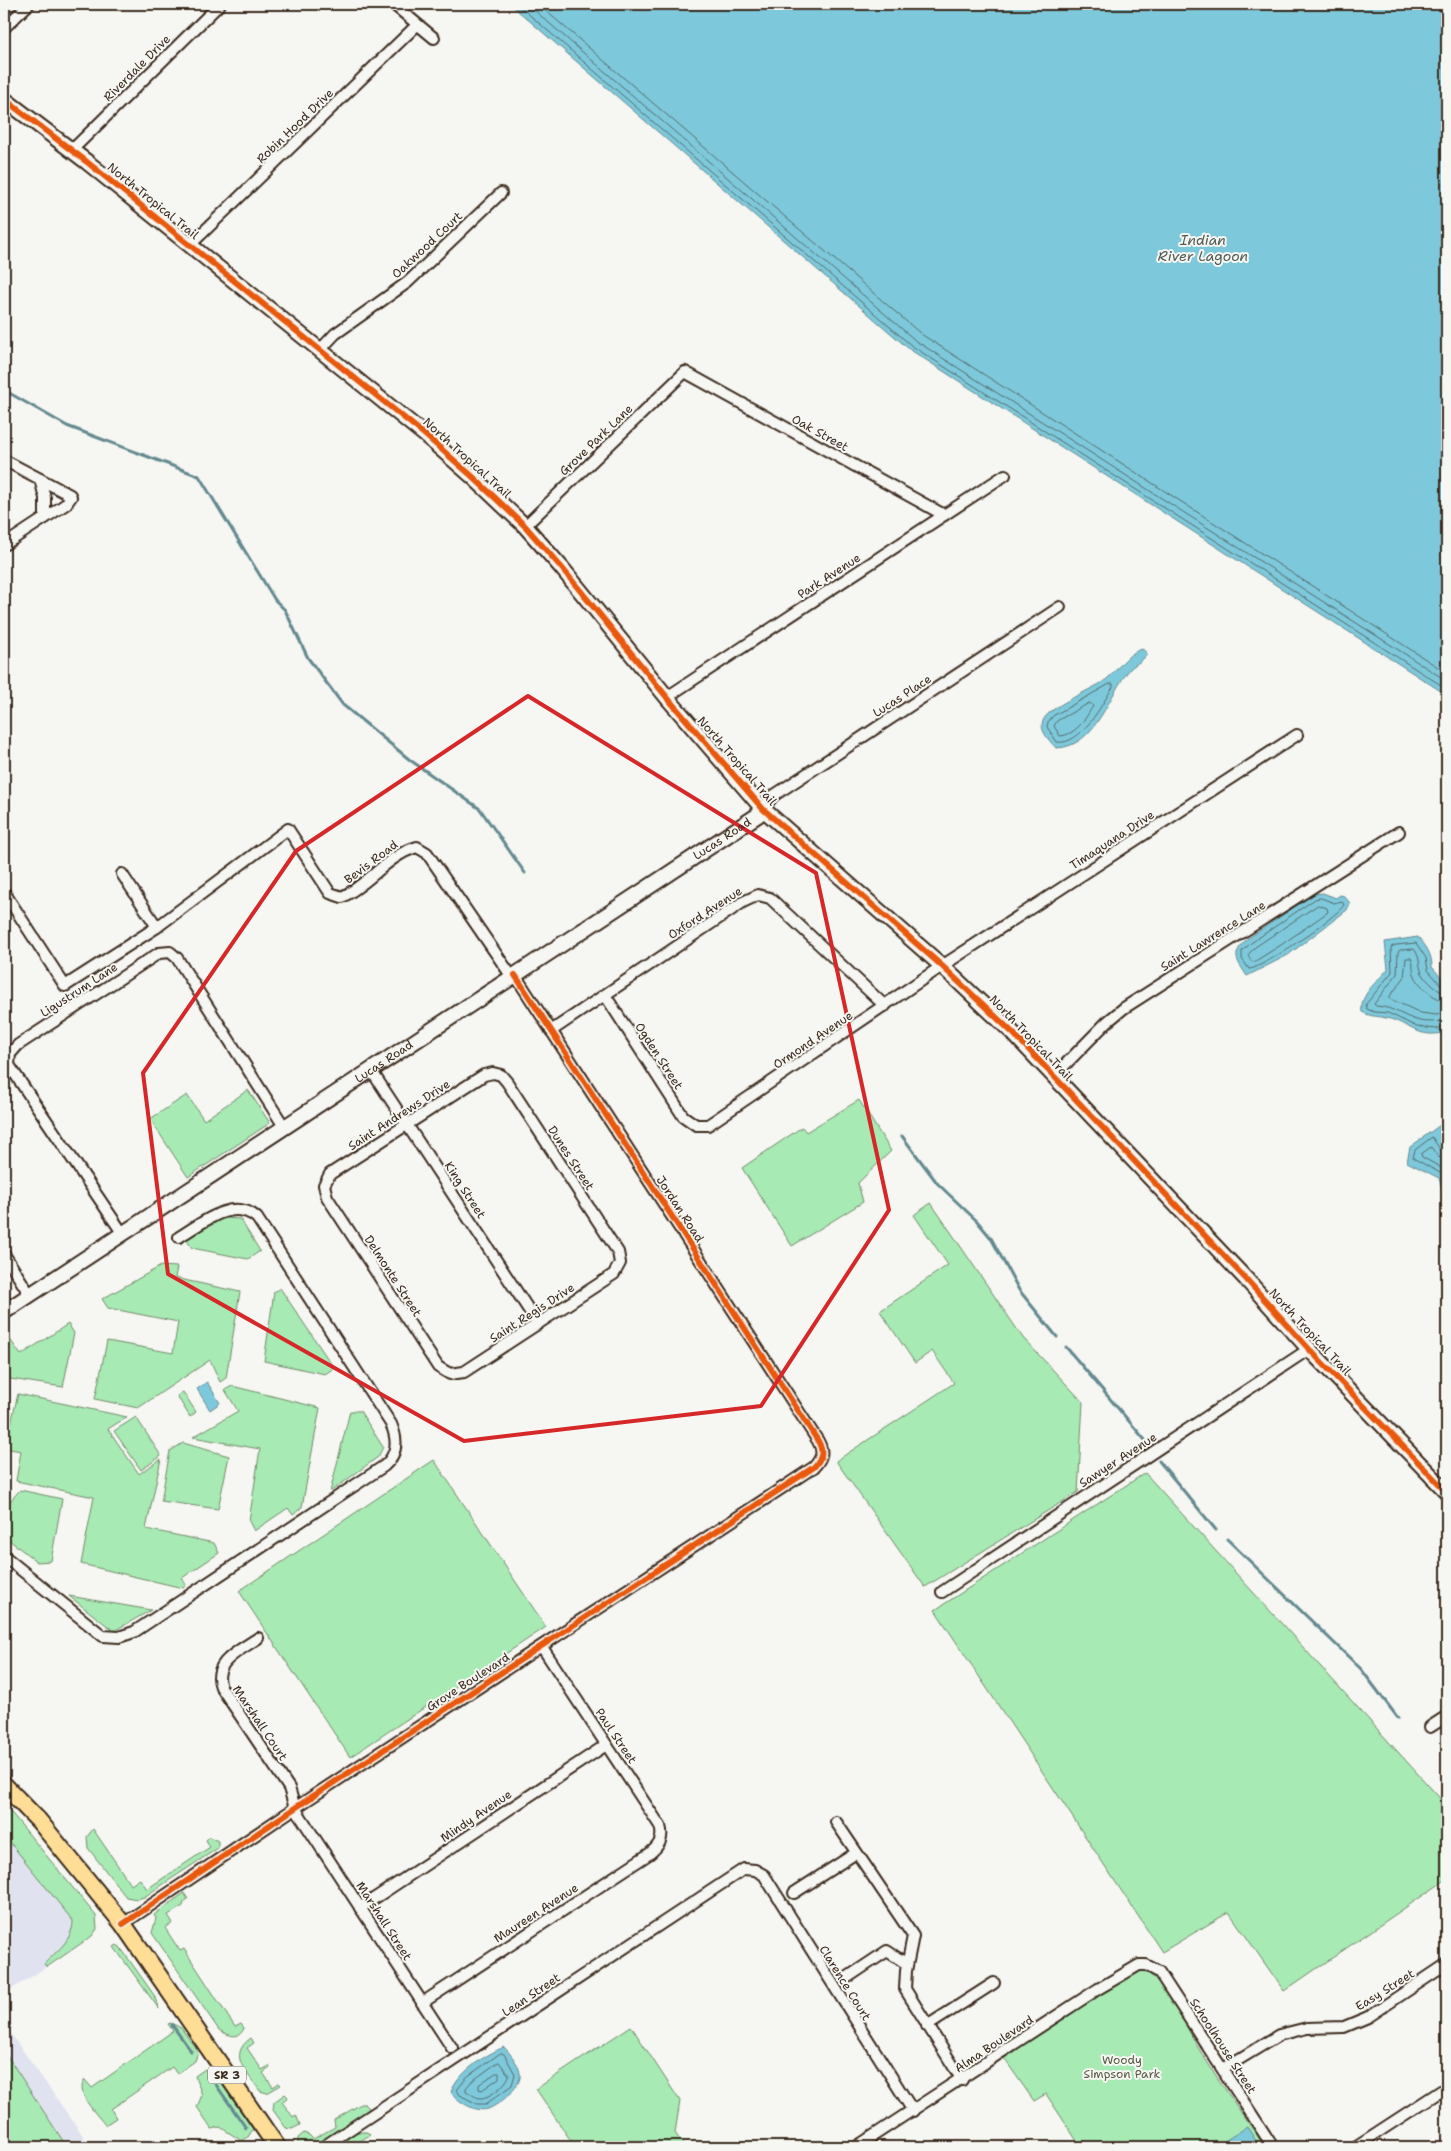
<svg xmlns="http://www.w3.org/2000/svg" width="1451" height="2151" viewBox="0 0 1451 2151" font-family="'Shantell Sans',sans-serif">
<rect width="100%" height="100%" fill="#f6f6f2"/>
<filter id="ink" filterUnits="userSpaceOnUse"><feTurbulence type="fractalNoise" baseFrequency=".02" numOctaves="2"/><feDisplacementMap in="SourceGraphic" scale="10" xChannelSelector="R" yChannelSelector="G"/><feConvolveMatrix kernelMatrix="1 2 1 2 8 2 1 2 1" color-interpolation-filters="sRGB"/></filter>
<g filter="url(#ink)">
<g fill="#e0e3ef">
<polygon points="4,1827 84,1924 48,1966 4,1994"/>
<polygon points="4,2024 91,2147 4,2147"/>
</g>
<g fill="#a7eab4" stroke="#718a69">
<polygon points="248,1090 270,1123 188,1177 150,1119 187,1095 204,1120"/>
<polygon points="859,1100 891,1151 858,1183 863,1202 792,1246 742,1168 802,1127 806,1132"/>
<polygon points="931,1203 1023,1338 1083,1402 1078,1492 925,1587 836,1461 954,1383 932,1351 915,1363 880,1311 948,1265 914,1215"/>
<polygon points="224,1218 240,1219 260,1251 248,1259 192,1248 186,1239"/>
<polygon points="161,1266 177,1267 175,1278 240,1292 226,1378 220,1382 210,1360 138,1408 95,1399 107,1341 173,1353 178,1322 108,1308 102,1299"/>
<polygon points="280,1288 334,1368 325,1374 264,1361 274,1292"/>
<polygon points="68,1324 74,1333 63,1387 4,1378 4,1331 21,1355"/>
<polygon points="232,1386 320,1408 302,1507 293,1515 288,1508 254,1531 249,1521 260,1449 193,1437 238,1411 225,1390"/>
<polygon points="183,1392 196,1412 190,1417 177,1396"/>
<polygon points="18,1394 127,1417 108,1429 139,1474 161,1459 146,1529 214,1543 219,1553 182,1578 186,1585 183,1588 81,1564 94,1497 16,1481 21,1451 5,1448"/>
<polygon points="350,1411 360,1411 383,1447 378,1457 330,1492"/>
<polygon points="136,1417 161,1456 141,1470 114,1431"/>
<polygon points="183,1443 229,1456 218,1509 161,1501 170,1451"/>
<polygon points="434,1460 546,1627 350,1757 239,1591"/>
<polygon points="1145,1473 1447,1806 1447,1879 1284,1991 1229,1912 1162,1952 935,1610"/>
<polygon points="20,1490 62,1499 51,1561 37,1562 4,1536 4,1508"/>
<polygon points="69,1596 151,1610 114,1631"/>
<path d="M4,1804L96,1916L97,1929L92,1936L47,1967L44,1964C56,1952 73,1940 73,1921L4,1835Z"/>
<polygon points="93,1829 131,1885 140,1879 147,1889 210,1847 206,1840 209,1837 218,1841 218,1848 144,1897 137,1899 126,1897 88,1848 87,1837"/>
<path d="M184,1893L188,1899L184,1902L183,1906L168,1915L173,1923L165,1928L180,1951L184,1949L235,2027L241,2024L244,2028C239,2041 228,2035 219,2030L152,1933L156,1918L154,1915Z"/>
<polygon points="117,1945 120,1947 154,1995 159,2009 114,1947"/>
<path d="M1143,1970C1173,1987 1184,2026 1202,2054C1222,2086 1244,2116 1265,2147H1075L1079,2144L1046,2094L1034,2101L1001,2054L1133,1973Z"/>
<path d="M171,2023L181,2028L198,2052L195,2061L177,2074L172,2067L111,2109L116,2118L105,2125C97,2114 74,2093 85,2080L92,2088L173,2031L168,2024Z"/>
<polygon points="631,2026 680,2101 675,2133 685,2147 575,2147 536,2089"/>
<path d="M251,2038L254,2043L247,2048L262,2070L269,2066L270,2068L263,2073L273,2087L279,2083L281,2085L267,2093L260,2091C248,2073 226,2056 251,2038Z"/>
<polygon points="4,2051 67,2147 4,2147"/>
<polygon points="205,2069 214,2073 253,2129 248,2137 242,2141 220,2127 212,2129 197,2107 202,2095 195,2076"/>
<polygon points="285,2094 288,2097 282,2102 293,2117 296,2115 300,2125 292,2129 286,2128 273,2110 274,2102"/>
<polygon points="361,2104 365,2104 369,2108 366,2114 313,2147 301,2147 298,2143 298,2138 304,2133 309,2135 313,2139 335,2127 334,2120"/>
<polygon points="357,2132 367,2132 370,2135 350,2147 335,2147"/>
</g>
<g fill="#7dc9db" stroke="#63898f">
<polygon points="510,4 1447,4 1447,695 909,349"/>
<path d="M1142,649L1147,653C1144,661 1136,663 1130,669C1108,694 1097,747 1056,748C1050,741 1039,731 1043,721C1047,708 1088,691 1101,683C1117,674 1124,654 1142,649Z"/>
<path d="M1323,893L1336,898L1340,895L1344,896L1350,903L1347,910L1288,955L1247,976C1236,959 1231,955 1247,939L1314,894Z"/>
<path d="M1418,937C1426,946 1432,954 1432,967L1447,984V1032C1417,1040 1410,1023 1386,1018C1375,1015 1374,1018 1362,1012C1359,995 1377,982 1388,969L1385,942Z"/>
<polygon points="1447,1120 1447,1131 1440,1137 1447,1152 1447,1189 1442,1189 1439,1178 1407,1162 1410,1147"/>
<polygon points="207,1382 220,1403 210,1410 197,1389"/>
<path d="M504,2047C510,2053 519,2065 520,2073C523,2086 499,2105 488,2109C475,2113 457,2101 451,2092C459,2072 485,2055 504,2047Z"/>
<polygon points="1247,2127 1260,2147 1226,2147 1223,2142"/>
</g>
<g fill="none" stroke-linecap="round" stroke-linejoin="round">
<g stroke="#556a6a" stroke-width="1">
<polyline points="517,4 912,346 1447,689"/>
<polyline points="527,4 916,341 1447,681"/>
<polyline points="538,4 921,334 1447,673"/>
<path d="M1110,684H1113V687C1102,704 1081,746 1057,742L1047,727L1048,722L1053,716Z"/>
<path d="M1090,703L1093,706C1086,718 1076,735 1060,736L1054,726L1057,721Z"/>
<path d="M1321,898L1334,903L1342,901L1344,905C1338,916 1260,970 1249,969L1242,959V951L1251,943L1315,899Z"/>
<polygon points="1318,905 1327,908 1328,912 1281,945 1254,962 1251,961 1248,955 1254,948"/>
<polyline points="1447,987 1442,986 1428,970 1426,958 1416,943 1396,945 1391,947 1392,972 1366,1004 1367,1009 1374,1012 1388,1013 1417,1027 1437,1029 1447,1027"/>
<path d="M1447,993C1438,993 1427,981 1422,973C1418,964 1421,958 1414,949L1400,950L1398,952L1397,974L1374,1004L1376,1006C1394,1007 1403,1017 1420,1021C1429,1023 1438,1021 1447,1021"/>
<path d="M1447,1001C1434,1000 1419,986 1414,974C1412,968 1414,963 1411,958H1406L1404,978L1390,996V999L1421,1013L1436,1015L1447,1013"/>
<polyline points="1447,1153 1441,1151 1432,1137 1415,1150 1413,1158 1442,1174 1447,1184"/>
<polyline points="1447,1159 1438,1157 1431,1147 1421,1154 1422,1157 1447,1171"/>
<polygon points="501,2053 504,2054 515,2074 512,2085 486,2104 477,2104 460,2095 457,2090 467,2077"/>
<path d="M499,2062L509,2075C508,2083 490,2098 481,2098C476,2098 471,2094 466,2091V2088L471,2082Z"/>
<polygon points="496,2073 499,2073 499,2078 482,2090 479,2089 479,2085"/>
</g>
<g stroke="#63898f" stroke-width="3">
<polyline points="4,390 67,426 199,476 275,600 285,610 308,658 343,705 410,760 480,809 525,873"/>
<polyline points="902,1136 938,1184 977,1221 991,1238 1019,1290 1057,1337"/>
<polyline points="1066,1347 1145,1440"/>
<polyline points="1159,1461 1216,1530"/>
<polyline points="1227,1539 1361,1669 1398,1718"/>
<polyline points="1445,1768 1447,1770"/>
<polyline points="172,2025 191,2051"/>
<polyline points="210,2076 246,2128"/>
</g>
<g stroke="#3b2a1e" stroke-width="14">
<g id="street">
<polyline points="393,4 434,38"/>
<polyline points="4,28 29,4"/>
<polyline points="72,150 220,4"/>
<polyline points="190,245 417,25"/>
<polyline points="320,350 335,334 408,282 501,193"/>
<polyline points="4,460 40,479 45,498 45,518 4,545"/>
<polyline points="40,479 70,495 71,497 66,504 45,518"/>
<polyline points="525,526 685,372 944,515"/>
<polyline points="667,697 1005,475"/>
<polyline points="763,809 773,796 1060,607"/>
<polyline points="122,874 157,927"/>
<path d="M4,892L65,986L157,927L288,829L330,893L342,897C369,884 388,855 417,847L427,853L512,977"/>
<polyline points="605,995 683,1116 696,1125 708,1125 942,966 1297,735"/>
<polyline points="551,1031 743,902 758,895 770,898 885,1006"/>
<polyline points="371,1070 538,1324"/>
<polygon points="493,1073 501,1075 507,1082 618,1252 620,1263 614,1274 464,1372 450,1374 438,1367 327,1197 324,1185 330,1174 484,1075"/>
<polyline points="1053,1077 1107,1022 1124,1008 1399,832"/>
<polyline points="123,1234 9,1065 10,1054 18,1045 159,953 170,952 177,958 285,1128"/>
<polyline points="4,1254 30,1295"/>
<path d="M4,1556L103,1636L119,1637L134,1632L384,1466C398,1454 398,1440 391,1424L257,1218C233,1196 201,1224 179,1237"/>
<polyline points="942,1592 1309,1349"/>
<path d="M258,1638C241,1650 211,1662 221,1687L289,1788L295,1808L452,2048"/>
<polyline points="1430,1727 1447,1716"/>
<polyline points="836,1822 913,1936 906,1971 905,1989 962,2080"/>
<polyline points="794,1893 856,1853"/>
<polyline points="360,1908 606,1745"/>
<path d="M123,1924L295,1808L814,1467C822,1458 824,1452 818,1441L515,975"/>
<polyline points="848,1977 887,1951 907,1964"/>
<path d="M422,2003L649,1854C659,1846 664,1839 660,1826L542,1647"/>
<polyline points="927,2026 994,1983"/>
<polyline points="1223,2069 1279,2035 1307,2028 1344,2027 1368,2017 1447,1964"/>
<polyline points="323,2147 744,1869 755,1870 764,1875 913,2111"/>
<polyline points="856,2147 1098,1989 1139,1965 1146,1965 1159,1972 1273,2147"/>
<polyline points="1355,2147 1447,2087"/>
</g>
</g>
<g stroke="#3b2a1e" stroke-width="18">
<g id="secondary">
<polyline points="4,99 87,162 424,434 472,476 525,526 561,567 670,701 763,809 942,966 1013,1033 1246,1279 1309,1349 1447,1492"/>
<path id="s1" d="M4,1312L758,815L763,809"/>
</g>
</g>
<g stroke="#3b2a1e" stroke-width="20">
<polyline id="primary" points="4,1785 39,1821 123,1924 277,2147"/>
</g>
<use href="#street" stroke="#f6f6f2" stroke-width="10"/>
<use href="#secondary" stroke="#f6f6f2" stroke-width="14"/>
<use href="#primary" stroke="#fedd96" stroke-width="16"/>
<g stroke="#f6f6f2" stroke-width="9">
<g id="cycleway">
<polyline points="4,99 87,162 424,434 472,476 525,526 561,567 670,701 763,809 942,966 1013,1033 1246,1279 1309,1349 1447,1492"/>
<path d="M123,1924L295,1808L814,1467C822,1458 824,1452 818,1441L515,975"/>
</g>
</g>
<use href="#cycleway" stroke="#e8590c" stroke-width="6"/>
</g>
</g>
<path fill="none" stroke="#d62828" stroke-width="4" stroke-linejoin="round" d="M528,696L816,873L889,1210L761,1406L464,1441L168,1274L143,1073L296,851Z"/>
<g text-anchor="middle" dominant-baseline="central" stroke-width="4" stroke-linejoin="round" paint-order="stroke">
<rect fill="#f6f6f2" stroke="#73675e" stroke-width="1" x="208" y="2066.5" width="38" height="17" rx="4"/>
<g font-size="11" font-weight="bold" fill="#3b2a1e">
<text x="227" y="2075">SR 3</text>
</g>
<g font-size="12" fill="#3b2a1e" stroke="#f6f6f2">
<text transform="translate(137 68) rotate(-45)">Riverdale Drive</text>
<text transform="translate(295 126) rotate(-44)">Robin Hood Drive</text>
<text transform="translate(153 201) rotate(39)">North Tropical Trail</text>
<text transform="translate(427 245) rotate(-43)">Oakwood Court</text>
<text transform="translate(820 433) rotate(29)">Oak Street</text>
<text transform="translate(596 440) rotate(-44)">Grove Park Lane</text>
<text transform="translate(467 458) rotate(42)">North Tropical Trail</text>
<text transform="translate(829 576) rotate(-33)">Park Avenue</text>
<text transform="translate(902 696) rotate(-33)">Lucas Place</text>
<text transform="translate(737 761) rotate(49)">North Tropical Trail</text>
<text stroke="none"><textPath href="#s1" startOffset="860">Lucas Road</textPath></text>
<text transform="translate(1112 840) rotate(-33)">Timaquana Drive</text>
<text transform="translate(371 862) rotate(-37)">Bevis Road</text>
<text transform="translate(705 913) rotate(-33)">Oxford Avenue</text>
<text transform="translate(1213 936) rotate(-32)">Saint Lawrence Lane</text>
<text transform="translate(79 990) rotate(-33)">Ligustrum Lane</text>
<text transform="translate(1031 1038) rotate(46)">North Tropical Trail</text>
<text transform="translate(813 1040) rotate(-34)">Ormond Avenue</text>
<text transform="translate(659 1056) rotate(57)">Ogden Street</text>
<text stroke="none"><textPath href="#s1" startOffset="455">Lucas Road</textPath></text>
<text transform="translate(399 1115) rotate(-33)">Saint Andrews Drive</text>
<text transform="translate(571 1158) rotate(57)">Dunes Street</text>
<text transform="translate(465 1190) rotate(57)">King Street</text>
<text transform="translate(680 1209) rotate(57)">Jordan Road</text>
<text transform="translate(393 1276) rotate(57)">Delmonte Street</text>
<text transform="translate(532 1313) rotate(-33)">Saint Regis Drive</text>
<text transform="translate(1310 1332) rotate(47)">North Tropical Trail</text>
<text transform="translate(1118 1460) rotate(-33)">Sawyer Avenue</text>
<text transform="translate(468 1682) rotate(-33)">Grove Boulevard</text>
<text transform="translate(260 1723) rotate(56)">Marshall Court</text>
<text transform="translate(616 1736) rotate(56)">Paul Street</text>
<text transform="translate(476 1816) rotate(-34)">Mindy Avenue</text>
<text transform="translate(536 1913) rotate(-33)">Maureen Avenue</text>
<text transform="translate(384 1921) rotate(57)">Marshall Street</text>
<text transform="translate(845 1983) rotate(58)">Clarence Court</text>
<text transform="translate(1385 1990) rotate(-32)">Easy Street</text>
<text transform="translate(531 1995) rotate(-34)">Lean Street</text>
<text transform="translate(994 2044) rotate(-34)">Alma Boulevard</text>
<text transform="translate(1223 2046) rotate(57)">Schoolhouse Street</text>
</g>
<g font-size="12" fill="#565a44" stroke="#f6f6f2">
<text x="1122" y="2060">Woody<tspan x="1122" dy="14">Simpson Park</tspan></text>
</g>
<g font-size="14" font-style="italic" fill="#4f5a57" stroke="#f6f6f2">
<text x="1203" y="240">Indian<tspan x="1203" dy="16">River Lagoon</tspan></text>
</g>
</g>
<rect width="1451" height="2151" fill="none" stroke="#f6f6f2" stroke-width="20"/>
<rect x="10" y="10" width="1431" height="2131" fill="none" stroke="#3b2a1e" stroke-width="2" filter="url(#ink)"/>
</svg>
